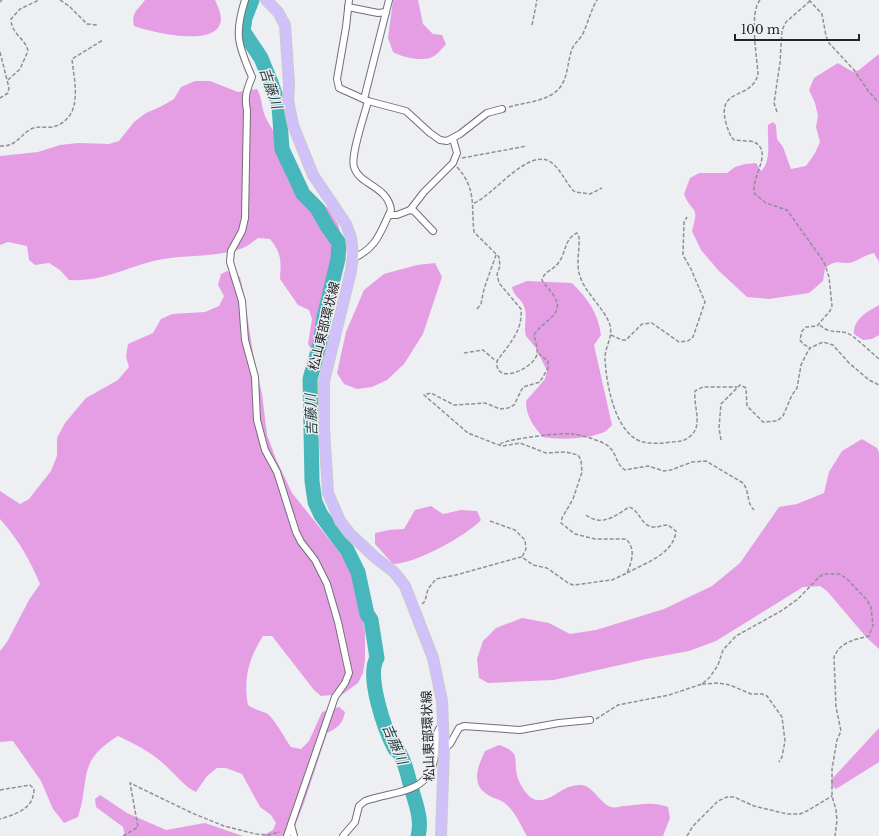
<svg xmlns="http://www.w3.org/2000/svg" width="879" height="836" viewBox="0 0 879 836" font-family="'Libre Baskerville','Noto Sans JP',serif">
<rect width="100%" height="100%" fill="#edeff3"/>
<g fill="#e59ee4">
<path d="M145,0H215C218,7 223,16 220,24C212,47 151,32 134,26C131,12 138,10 145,0Z"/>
<path d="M393,0H418L423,24L433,34L442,35L446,44C442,49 436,56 430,58C419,61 402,57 393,52L388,38Z"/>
<path d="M879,54V262L874,253C866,255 860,259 853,262C841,266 840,257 825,268L823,281L809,293L769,299L747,297L719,271L701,250L692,231C700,203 692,215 684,194L690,178L699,173H727L735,167L745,164L756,163L761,171C772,162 767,138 768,125L773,122L776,125L777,139L783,147L791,169L806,166L815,153L820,142L816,127L818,116L815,103L809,90L814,78L838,63L853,72L859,70Z"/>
<path d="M195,81H210L238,92L257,89C262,97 261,104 264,113C267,123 275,131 278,141C284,167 283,180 303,200L315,198L328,208L338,224L341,236L339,259L333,287L328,342L319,354L315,355L308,344L312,319L309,310L298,305L280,279C281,261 282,254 270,239L258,238C254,241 248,246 243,248C217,258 185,254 158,260C126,267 104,282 69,280L60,270L49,263L35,265L29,260L27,246L8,242L0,245V156L38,152L60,145L78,143L109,144L119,141L134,122L146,113L160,107L174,99L181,87Z"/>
<polygon points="435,263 442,277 423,334 404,364 387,380 372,387 357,389 344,384 337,373 346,332 364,290 384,274 417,265"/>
<path d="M227,271L240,277L244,295L254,360L262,394L267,435L276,459L292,493L337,549L353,574L361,611L365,632V660L363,673L358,683L343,694L321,696L314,690L272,636H263C249,658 243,679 248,705C255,710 259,710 266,713C274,717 285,739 291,747L301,749L309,741L322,712L339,707L345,712C343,723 338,728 327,733L304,803L291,836H262L273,830L276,823L271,815L260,807L242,774L226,768H217L207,776L196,792C184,786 179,778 170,770C155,754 137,745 118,736C76,762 91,777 78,817L64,823L53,809L41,781L13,741L0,742V651L7,642L29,600L40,584C30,560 18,539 0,519V491L20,504L29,499L51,471L57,456V438L65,423L86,398L118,380L129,367L126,357L128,344L153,333L161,319L172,314L205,312L219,306L224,296L218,285L221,274Z"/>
<path d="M527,281L572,283C588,299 598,313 601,335L594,345L612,425C609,428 606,432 602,433C586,439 560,440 543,437C533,426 526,416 526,401L545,379L547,371L536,348L526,336C523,326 528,317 524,306C521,298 513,296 512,287Z"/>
<path d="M879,305V335L872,339L863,340L854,334C853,319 867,312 879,305Z"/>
<polygon points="862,439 877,448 879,453 879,649 866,637 827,591 820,586 803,587 716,641 689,651 646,659 554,680 488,683 479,678 477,659 483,641 496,628 522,618 549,623 570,634 596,630 664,609 712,586 740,563 779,507 797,504 824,493 829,472 842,451"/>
<path d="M431,506L443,514L461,510L477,511L481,520C466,536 415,564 393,564L375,544V533L389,530L404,529L415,510Z"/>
<polygon points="879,728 879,762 836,789 831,785 831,780"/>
<path d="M499,745C522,753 513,759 517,775C519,784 528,799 537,800C552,802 562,785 579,785C593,784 598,802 611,807C614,808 619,807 623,806C638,805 653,801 668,807L670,818L663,836H527C521,826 516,813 507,805C501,799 494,799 488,795C470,784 478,766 485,751Z"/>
<polygon points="100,795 127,813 166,830 205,823 243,836 125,836 123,827 96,807 95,799"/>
</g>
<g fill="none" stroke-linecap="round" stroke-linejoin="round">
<path stroke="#48b7bb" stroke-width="15" d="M252,0L245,18L243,31L261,58L272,85L279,106L282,149L303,194L317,208L327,226L339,243L338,259L324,317L321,340L310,379L312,481L315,502L321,515L347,550L358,572L367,614L371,620L377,658C366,676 385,731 395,749C397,751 400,753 401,756C407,767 409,782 413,794C417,807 422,822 418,836"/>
<g stroke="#6f7174" stroke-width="8">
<g id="minor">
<path d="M245,0C234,34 238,45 252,77C247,89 244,97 247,110L245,218L242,231L231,251L230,262L242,301L245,340L255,377L257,420L265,450L277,472L296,532L301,542L315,560L327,584L338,622L349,673L345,683L335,697L287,836"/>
<polyline points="349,0 346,27 337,79 339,88 368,101 406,111 430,133 440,140 447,141 460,134 487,113 502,109"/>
<polyline points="348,7 378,13 386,12"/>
<polyline points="364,99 389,0"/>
<polyline points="410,210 414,211 433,231"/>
<polyline points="389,215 397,215 410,210 424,192 453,163 457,153 453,139"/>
<path d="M352,259C377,248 380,233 391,210C388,186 359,185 354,167C350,156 365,114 368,101"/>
<polyline points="444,749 450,744 459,728 464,726 520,730 559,723 590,720"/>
<polyline points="291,825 294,836"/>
<path d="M343,836L355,822L359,806L365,801C396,790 432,795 435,753C436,740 434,733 443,724"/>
</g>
</g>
<g stroke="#cacacb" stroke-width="12">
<polyline id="primary" points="266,0 278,12 285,25 289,84 288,100 293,125 313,175 346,224 351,238 353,255 351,271 324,381 324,428 328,493 340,521 350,534 377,559 394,572 405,586 433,658 442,701 444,749 441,836"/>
</g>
<g stroke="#8f9094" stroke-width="1.5" stroke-dasharray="4 2" stroke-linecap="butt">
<polyline points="60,0 69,6 87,24 98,25"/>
<path d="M760,0C749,13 757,57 758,74C752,101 716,86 726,123C728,129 729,135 734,140C740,141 750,140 756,143C773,154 749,180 755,194L766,203L787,210L824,262L829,277L832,306L830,311L817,326L806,327L802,331L800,340L803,344L810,348"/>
<polyline points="809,0 822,14 826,36 829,43 854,70 869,92 879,103"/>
<polyline points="0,2 2,0"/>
<polyline points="532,25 537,0"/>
<polyline points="0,52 9,88 8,93 0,98"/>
<path d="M8,80L20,69L28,51C26,39 11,34 11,19L20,9L39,0"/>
<path d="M509,107C522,103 539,102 551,95C569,85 566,66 572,49C575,42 582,38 584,31C589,20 591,10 597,0"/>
<polyline points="777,112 774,103 780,63 782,30 786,22 810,1"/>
<path d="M0,146C16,147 19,136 31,129C39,125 48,129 56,126C84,115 74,81 72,59L103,40"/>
<polyline points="462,158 527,146"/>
<path d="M457,167C477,189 471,206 474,232L499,257L500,266L497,274L499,283L521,309C523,331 509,344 497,361C494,386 534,369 537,354C538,348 535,341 534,335C541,322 565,315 555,298C552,291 545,286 542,280C544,271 554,270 559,262C566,253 564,239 577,233L579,237C580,251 575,265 581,279C588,296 604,308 610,325C613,337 605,347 605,358C606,383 615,435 643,442C655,445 670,442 682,441C707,431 693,410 695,391L703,387H737"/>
<path d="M474,203C493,196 530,145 552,163C562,171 566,184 575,192L590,194L602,188"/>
<polyline points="477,309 481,304 484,289 496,255"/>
<path d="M820,325C829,334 836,330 847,333C853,335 872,353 879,359"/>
<polyline points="611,335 622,340 626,340 642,324 652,323 679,342 688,341 693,337 705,302 691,269 683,255 684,222 687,217"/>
<polyline points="464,353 483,350 496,361"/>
<polyline points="721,440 719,428 721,404 740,385 746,388 747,406 763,422 777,421 783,416 792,395 797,388 801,365 807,353 810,348 823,342 833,345 849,363 869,380 879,385"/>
<path d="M500,444C506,439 564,432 573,434C581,435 598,440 605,444C617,450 615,464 625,470L648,466L664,471L671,470L692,462L706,461L743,483C750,492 746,502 754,510"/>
<path d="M586,515C602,527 615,516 629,507C640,510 641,527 654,527C659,527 664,525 668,525L676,531C674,554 645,563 627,573"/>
<polyline points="490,521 515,530 525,540 526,549 522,557"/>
<path d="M422,604L425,601L428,589L436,579L456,575L517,558L522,557L533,565L547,568L568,583L573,585L612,580L627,573C632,561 636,549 626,539H595L575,534L561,523L562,518L573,499L582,472L581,460L578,455L566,452L546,453L520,443L503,446L496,444L468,433L424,395L431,393L454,405L485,403L500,409L508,408L514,405L523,387L540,382L548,368V361L538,353"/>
<polyline points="702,684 719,683 730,685 751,694 762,694 767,696 782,717 785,741 782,757 779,762"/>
<path d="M596,719L618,705L669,695L702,684L710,677L718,665L723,650L736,636L781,611L798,599L818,578L823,574H840L848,580L867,600L871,607L873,625L869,636C854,640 841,641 834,657L836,707L841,731L837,740L832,769V796L836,810L837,820L835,836"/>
<path d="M0,790L30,785L34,789C34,809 16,814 0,819"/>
<polyline points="123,836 138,827 130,783 192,813 224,826 256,834 268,835 280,832"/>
<polyline points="687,836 693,826 718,801 727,797 734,797 754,806 787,814 800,814 807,811 832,796"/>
</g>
<use href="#minor" stroke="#fff" stroke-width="6"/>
<use href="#primary" stroke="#d0c1fb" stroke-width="10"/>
</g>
<g text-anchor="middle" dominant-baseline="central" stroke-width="3" stroke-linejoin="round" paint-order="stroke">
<g font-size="13" fill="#222325" stroke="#edeff3">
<text transform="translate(324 326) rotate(-76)">松山東部環状線</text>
<text transform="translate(428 736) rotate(-92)">松山東部環状線</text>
</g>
<g font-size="14" font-style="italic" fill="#263f40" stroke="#edeff3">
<text transform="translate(271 88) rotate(72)">吉藤川</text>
<text transform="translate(311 415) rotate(-92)">吉藤川</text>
<text transform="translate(395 744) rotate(67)">吉藤川</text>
</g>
</g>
<path d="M735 34v6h124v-6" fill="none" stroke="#222325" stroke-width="2"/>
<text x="741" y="34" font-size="12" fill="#222325" stroke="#edeff3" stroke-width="3" paint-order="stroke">100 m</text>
</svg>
